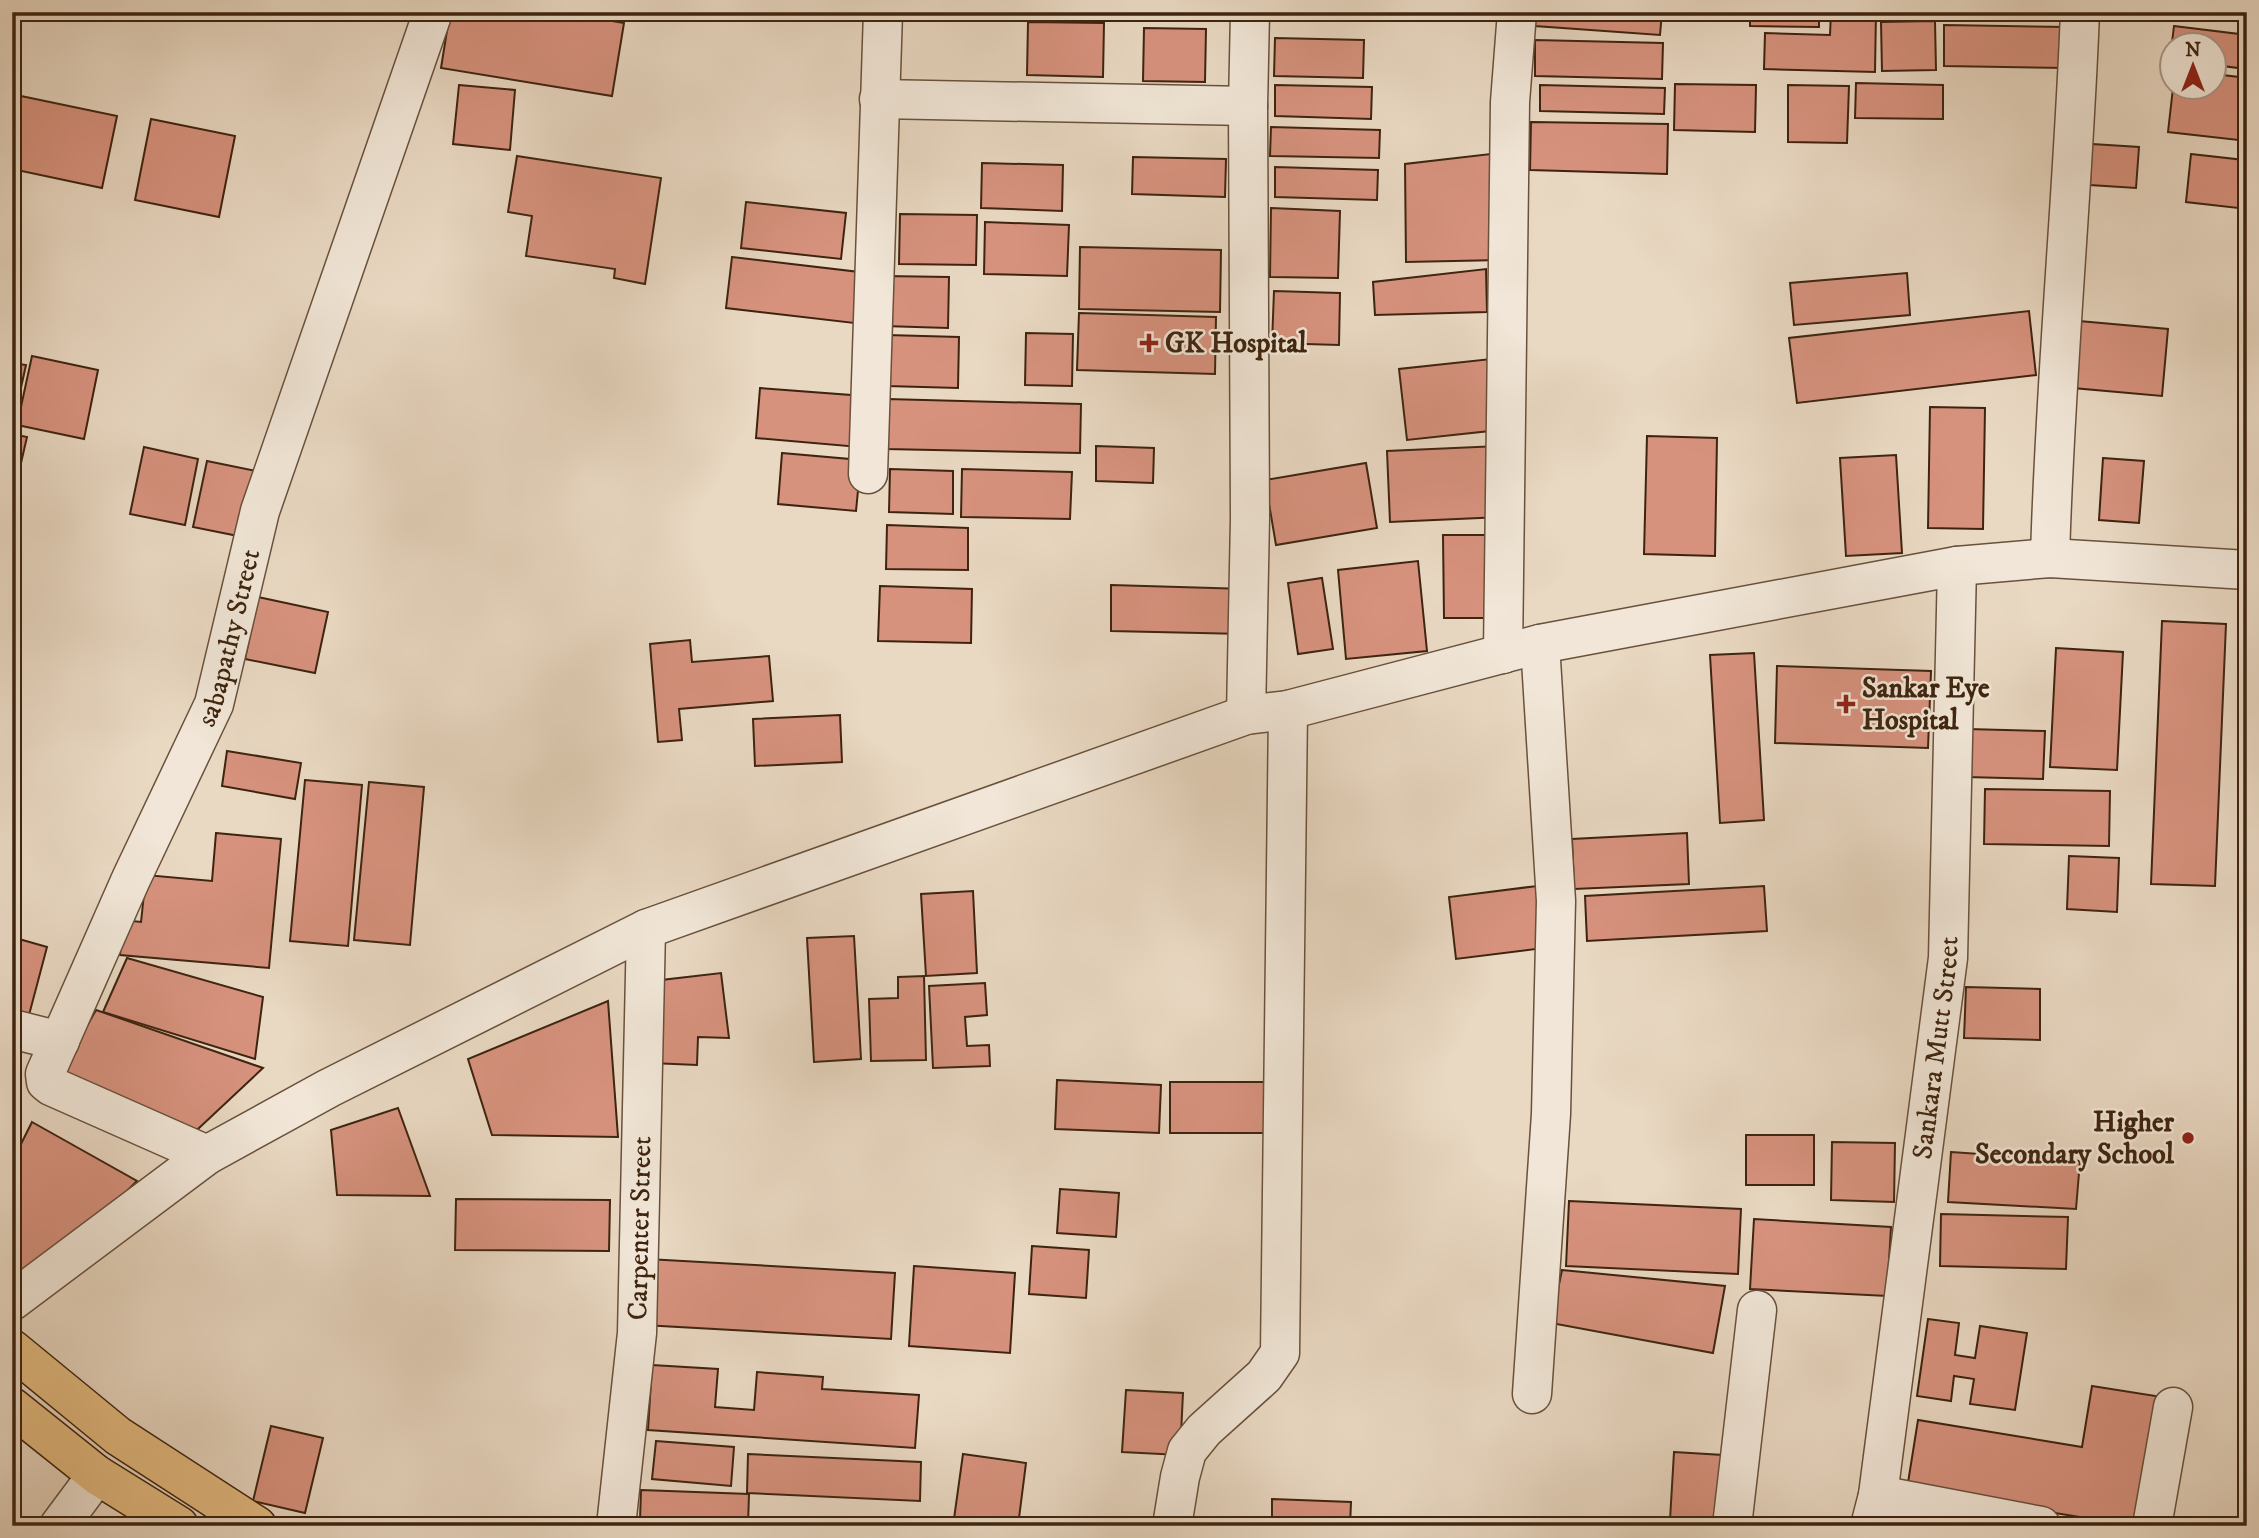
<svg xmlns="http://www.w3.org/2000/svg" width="2259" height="1538" viewBox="0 0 2259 1538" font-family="'IM FELL DW Pica',serif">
<rect width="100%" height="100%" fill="#e9d8c2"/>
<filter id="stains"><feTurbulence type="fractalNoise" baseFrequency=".00286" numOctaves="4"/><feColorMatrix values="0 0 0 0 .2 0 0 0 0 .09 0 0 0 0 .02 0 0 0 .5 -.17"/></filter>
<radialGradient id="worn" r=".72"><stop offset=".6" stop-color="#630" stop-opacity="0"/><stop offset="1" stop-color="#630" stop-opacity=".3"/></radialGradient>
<g fill="#d7927e" stroke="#3e240f" stroke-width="2">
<polygon points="450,12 560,12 624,23 612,96 441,68"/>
<polygon points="592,12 631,12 630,19"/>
<polygon points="1536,12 1662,12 1660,35 1535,26"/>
<polygon points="1670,12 1744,12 1743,18 1670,17"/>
<polygon points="1750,12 1819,12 1819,27 1750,26"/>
<polygon points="1831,12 1876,12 1875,72 1764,69 1765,33 1830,35"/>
<polygon points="1935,21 1936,70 1882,71 1881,22"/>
<polygon points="1028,22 1104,23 1103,77 1027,75"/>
<polygon points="1944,25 2067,27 2067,68 1944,66"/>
<polygon points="2174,26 2247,35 2247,69 2214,65 2214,46 2172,46 2172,59 2170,59"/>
<polygon points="1144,28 1206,29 1205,82 1143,81"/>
<polygon points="1275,38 1364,40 1363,78 1274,76"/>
<polygon points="1535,40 1663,43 1662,79 1535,76"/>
<polygon points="2214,74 2247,78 2247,141 2168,132 2173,88 2214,88"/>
<polygon points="1856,83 1943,85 1943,119 1855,118"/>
<polygon points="1675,84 1756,85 1755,132 1674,130"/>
<polygon points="459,85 515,90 510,150 453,144"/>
<polygon points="1275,85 1372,87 1371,119 1275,116"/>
<polygon points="1540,85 1665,88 1664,114 1540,111"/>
<polygon points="1788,85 1849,86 1847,143 1788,142"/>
<polygon points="21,96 117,116 102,188 12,169 12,139"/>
<polygon points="151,119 235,136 219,217 135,200"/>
<polygon points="1531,122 1668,124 1667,174 1530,170"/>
<polygon points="1271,127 1380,130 1379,158 1270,156"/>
<polygon points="2092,144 2139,147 2136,188 2090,185"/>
<polygon points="1499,153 1501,260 1406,262 1405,164"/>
<polygon points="2191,154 2244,160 2238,208 2186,202"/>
<polygon points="517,156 661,178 645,284 614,278 615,269 526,256 532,216 508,212"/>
<polygon points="1133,157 1226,159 1225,197 1132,194"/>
<polygon points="982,163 1063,165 1062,211 981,208"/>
<polygon points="1275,167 1378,170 1377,200 1275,197"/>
<polygon points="746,202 846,213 841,259 741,248"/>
<polygon points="1271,208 1340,211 1338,278 1270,277"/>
<polygon points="900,214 977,215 976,265 899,264"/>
<polygon points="985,222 1069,225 1067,276 984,274"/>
<polygon points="1080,247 1221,250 1220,312 1079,309"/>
<polygon points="732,257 859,272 854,323 726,308"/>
<polygon points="1486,269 1487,312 1375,315 1373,282"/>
<polygon points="1907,273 1910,315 1794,325 1790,283"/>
<polygon points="885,276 949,277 948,328 884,326"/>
<polygon points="1274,291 1340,293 1339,345 1272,343"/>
<polygon points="2029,311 2036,375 1797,403 1789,338"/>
<polygon points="1079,313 1216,317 1215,374 1077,370"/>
<polygon points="2079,321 2168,329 2162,396 2073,388"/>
<polygon points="1026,333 1073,334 1072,386 1025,385"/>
<polygon points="887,335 959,337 958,388 887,386"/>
<polygon points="32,356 98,370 84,439 17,425"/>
<polygon points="1491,359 1499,430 1407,440 1399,369"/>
<polygon points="12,363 26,365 14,419 12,419"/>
<polygon points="760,388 864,396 859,447 756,438"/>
<polygon points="887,399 1081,404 1080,453 886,449"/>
<polygon points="1930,407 1985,408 1983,529 1928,528"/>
<polygon points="12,434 27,437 12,502"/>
<polygon points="1647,436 1717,438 1715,556 1644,554"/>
<polygon points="1096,446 1154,448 1153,483 1096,481"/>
<polygon points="1499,446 1502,517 1390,522 1387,451"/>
<polygon points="144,447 198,459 185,525 130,514"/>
<polygon points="782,453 861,460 856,511 778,504"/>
<polygon points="1896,455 1902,553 1846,556 1840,458"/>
<polygon points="2103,458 2144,461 2139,523 2099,520"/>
<polygon points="207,461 261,472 248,538 193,527"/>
<polygon points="2247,461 2247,509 2241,508"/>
<polygon points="1366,463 1377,528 1276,545 1265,480"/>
<polygon points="890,469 953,471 953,514 889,512"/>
<polygon points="962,469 1072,472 1070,519 961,517"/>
<polygon points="887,525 968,528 968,570 886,569"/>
<polygon points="1443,535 1501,535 1502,618 1444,618"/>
<polygon points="1418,561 1427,651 1346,659 1338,570"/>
<polygon points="1322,578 1333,649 1298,654 1288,583"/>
<polygon points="1111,585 1246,589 1244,634 1111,631"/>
<polygon points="880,586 972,589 971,643 878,641"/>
<polygon points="258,597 328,612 315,673 245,659"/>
<polygon points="2162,621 2226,624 2215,886 2151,884"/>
<polygon points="690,640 692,662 769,656 773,701 679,709 682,740 658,742 650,644"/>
<polygon points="2056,648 2123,652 2117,770 2050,767"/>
<polygon points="1754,653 1764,820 1720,823 1710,655"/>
<polygon points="1777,666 1931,671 1928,748 1775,743"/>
<polygon points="840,715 842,762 755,766 753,719"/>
<polygon points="1967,729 2045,731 2043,779 1966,777"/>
<polygon points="227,751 301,763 295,799 222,786"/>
<polygon points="305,780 362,785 348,946 290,941"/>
<polygon points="369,782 424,787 410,945 354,940"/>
<polygon points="1985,789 2110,791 2109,846 1984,844"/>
<polygon points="216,833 281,839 269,968 120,955 123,920 141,922 146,875 212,881"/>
<polygon points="1687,833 1689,884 1574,889 1572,839"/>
<polygon points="2069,856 2119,858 2117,912 2067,909"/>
<polygon points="1537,886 1544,948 1456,959 1449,897"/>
<polygon points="1764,886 1767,931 1587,941 1585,896"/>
<polygon points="973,891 977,973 926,976 921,894"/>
<polygon points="854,936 861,1059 814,1062 807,938"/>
<polygon points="12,937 47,947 29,1015 12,1010"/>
<polygon points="127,958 263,997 255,1059 103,1012"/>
<polygon points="721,973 729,1038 698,1037 697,1065 651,1063 653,981"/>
<polygon points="924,976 926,1060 871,1061 869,999 898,998 898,977"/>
<polygon points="985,983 987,1015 965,1017 967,1046 989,1045 990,1066 933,1068 929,986"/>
<polygon points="1966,987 2040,989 2040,1040 1964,1038"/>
<polygon points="608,1001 618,1137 492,1135 468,1059"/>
<polygon points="96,1010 263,1068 183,1143 57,1079"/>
<polygon points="1057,1080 1161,1085 1159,1133 1055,1129"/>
<rect x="1170" y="1082" width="97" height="51"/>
<polygon points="398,1108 430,1196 337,1195 331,1130"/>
<polygon points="32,1122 137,1181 29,1287 12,1282 12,1162"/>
<rect x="1746" y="1135" width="68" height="50"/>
<polygon points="1832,1142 1895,1143 1894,1202 1831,1200"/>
<polygon points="1951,1152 2080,1161 2076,1209 1948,1202"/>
<polygon points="1060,1189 1119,1193 1116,1237 1057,1233"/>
<polygon points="456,1199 610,1200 609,1251 455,1250"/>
<polygon points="1569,1201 1741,1209 1738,1274 1566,1266"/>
<polygon points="1941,1214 2068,1217 2066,1269 1940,1266"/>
<polygon points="1754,1219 1891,1227 1887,1296 1750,1289"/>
<polygon points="1032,1246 1089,1250 1086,1298 1029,1294"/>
<polygon points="647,1259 895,1273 891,1339 643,1325"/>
<polygon points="914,1266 1015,1273 1010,1353 909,1346"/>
<polygon points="1562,1270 1725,1286 1713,1353 1551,1323"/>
<polygon points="1928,1319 1959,1323 1955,1355 1975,1358 1980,1326 2027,1333 2015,1410 1970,1404 1974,1379 1954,1376 1951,1401 1917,1396"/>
<polygon points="652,1365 718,1369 715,1407 754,1410 757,1372 823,1377 822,1389 919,1395 915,1448 648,1430"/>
<polygon points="2092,1386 2162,1397 2135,1526 1907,1489 1918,1420 2082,1447"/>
<polygon points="1126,1390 1183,1393 1180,1455 1122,1452"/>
<polygon points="271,1426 323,1438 305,1513 253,1501"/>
<polygon points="656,1441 734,1447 731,1486 652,1479"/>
<polygon points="1674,1452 1723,1455 1718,1522 1670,1520"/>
<polygon points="748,1454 921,1462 920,1501 747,1493"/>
<polygon points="963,1454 1026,1463 1018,1526 953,1526"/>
<polygon points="641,1490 749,1494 748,1525 640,1521"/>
<polygon points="1272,1499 1351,1502 1350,1526 1272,1526"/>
</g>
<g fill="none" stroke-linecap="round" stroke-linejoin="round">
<g stroke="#69513c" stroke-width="41">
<g id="minor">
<polyline points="879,99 1248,106"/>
<polyline points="868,474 883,12"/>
<path d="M2050,558C2055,376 2073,194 2080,12"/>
<polyline points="1503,654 1510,102 1517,12"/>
<polyline points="1246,715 1250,518 1248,106 1250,12"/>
<polyline points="12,1029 60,1041"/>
<path id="s1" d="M207,1155L51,1086L46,1082L45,1074L131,879L214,704L260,511L433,12"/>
<polyline points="12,1301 207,1155 329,1088 646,929 1246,715 1288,710 1540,644 1957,566 2050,558 2247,570"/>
<polyline points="1532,1394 1551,1114 1556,901 1540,644"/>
<polyline points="1878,1495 2041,1526"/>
<polyline points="59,1526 97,1475"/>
<path id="s2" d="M616,1526L637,1333L646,929"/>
<polyline points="1172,1526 1180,1477 1187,1451 1204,1430 1264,1376 1280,1353 1288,710"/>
<polyline points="1732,1526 1757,1310"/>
<path id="s3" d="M1870,1526L1878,1495L1948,958L1957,566"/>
<polyline points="2152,1526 2173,1407"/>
</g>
</g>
<g stroke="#3e240f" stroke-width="41">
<g id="major">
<polyline points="12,1349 118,1436 257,1526"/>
<polyline points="12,1407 97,1475 179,1526"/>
</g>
</g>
<use href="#minor" stroke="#f1e6d7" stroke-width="38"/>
<use href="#major" stroke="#e4bc81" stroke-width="38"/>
</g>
<g fill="#8f2418" stroke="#f1e6d7" stroke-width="2.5">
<path d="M1145.5 332.5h7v7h7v7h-7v7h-7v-7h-7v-7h7z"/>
<path d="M1842.5 693.5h7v7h7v7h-7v7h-7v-7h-7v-7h7z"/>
<circle cx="2188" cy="1138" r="7"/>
</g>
<g text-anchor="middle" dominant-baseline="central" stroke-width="5" stroke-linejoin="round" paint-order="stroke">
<g font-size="28" font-weight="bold" fill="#3e240f" stroke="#f1e6d7" text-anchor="start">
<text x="1165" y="343">GK Hospital</text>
<text x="1862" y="688">Sankar Eye<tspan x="1862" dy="32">Hospital</tspan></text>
<text x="2174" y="1122" text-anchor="end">Higher<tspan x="2174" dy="32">Secondary School</tspan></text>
</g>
<g font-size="28" fill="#3e240f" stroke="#f1e6d7">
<text stroke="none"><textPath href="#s1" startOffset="660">sabapathy Street</textPath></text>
<text stroke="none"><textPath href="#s3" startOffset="483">Sankara Mutt Street</textPath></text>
<text stroke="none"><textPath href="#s2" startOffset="299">Carpenter Street</textPath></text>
</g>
</g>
<rect width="2259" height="1538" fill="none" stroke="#e9d8c2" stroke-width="42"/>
<rect x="14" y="14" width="2231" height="1510" fill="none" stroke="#3e240f" stroke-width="3.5"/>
<rect x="21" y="21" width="2217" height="1496" fill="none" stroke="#3e240f" stroke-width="2"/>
<g transform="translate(2193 66)"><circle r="33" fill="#f1e6d7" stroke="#a99887" stroke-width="2"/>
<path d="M0-5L12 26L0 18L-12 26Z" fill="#8f2418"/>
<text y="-10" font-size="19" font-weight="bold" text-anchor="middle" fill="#3e240f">N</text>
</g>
<rect width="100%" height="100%" filter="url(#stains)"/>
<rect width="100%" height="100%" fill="url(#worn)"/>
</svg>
